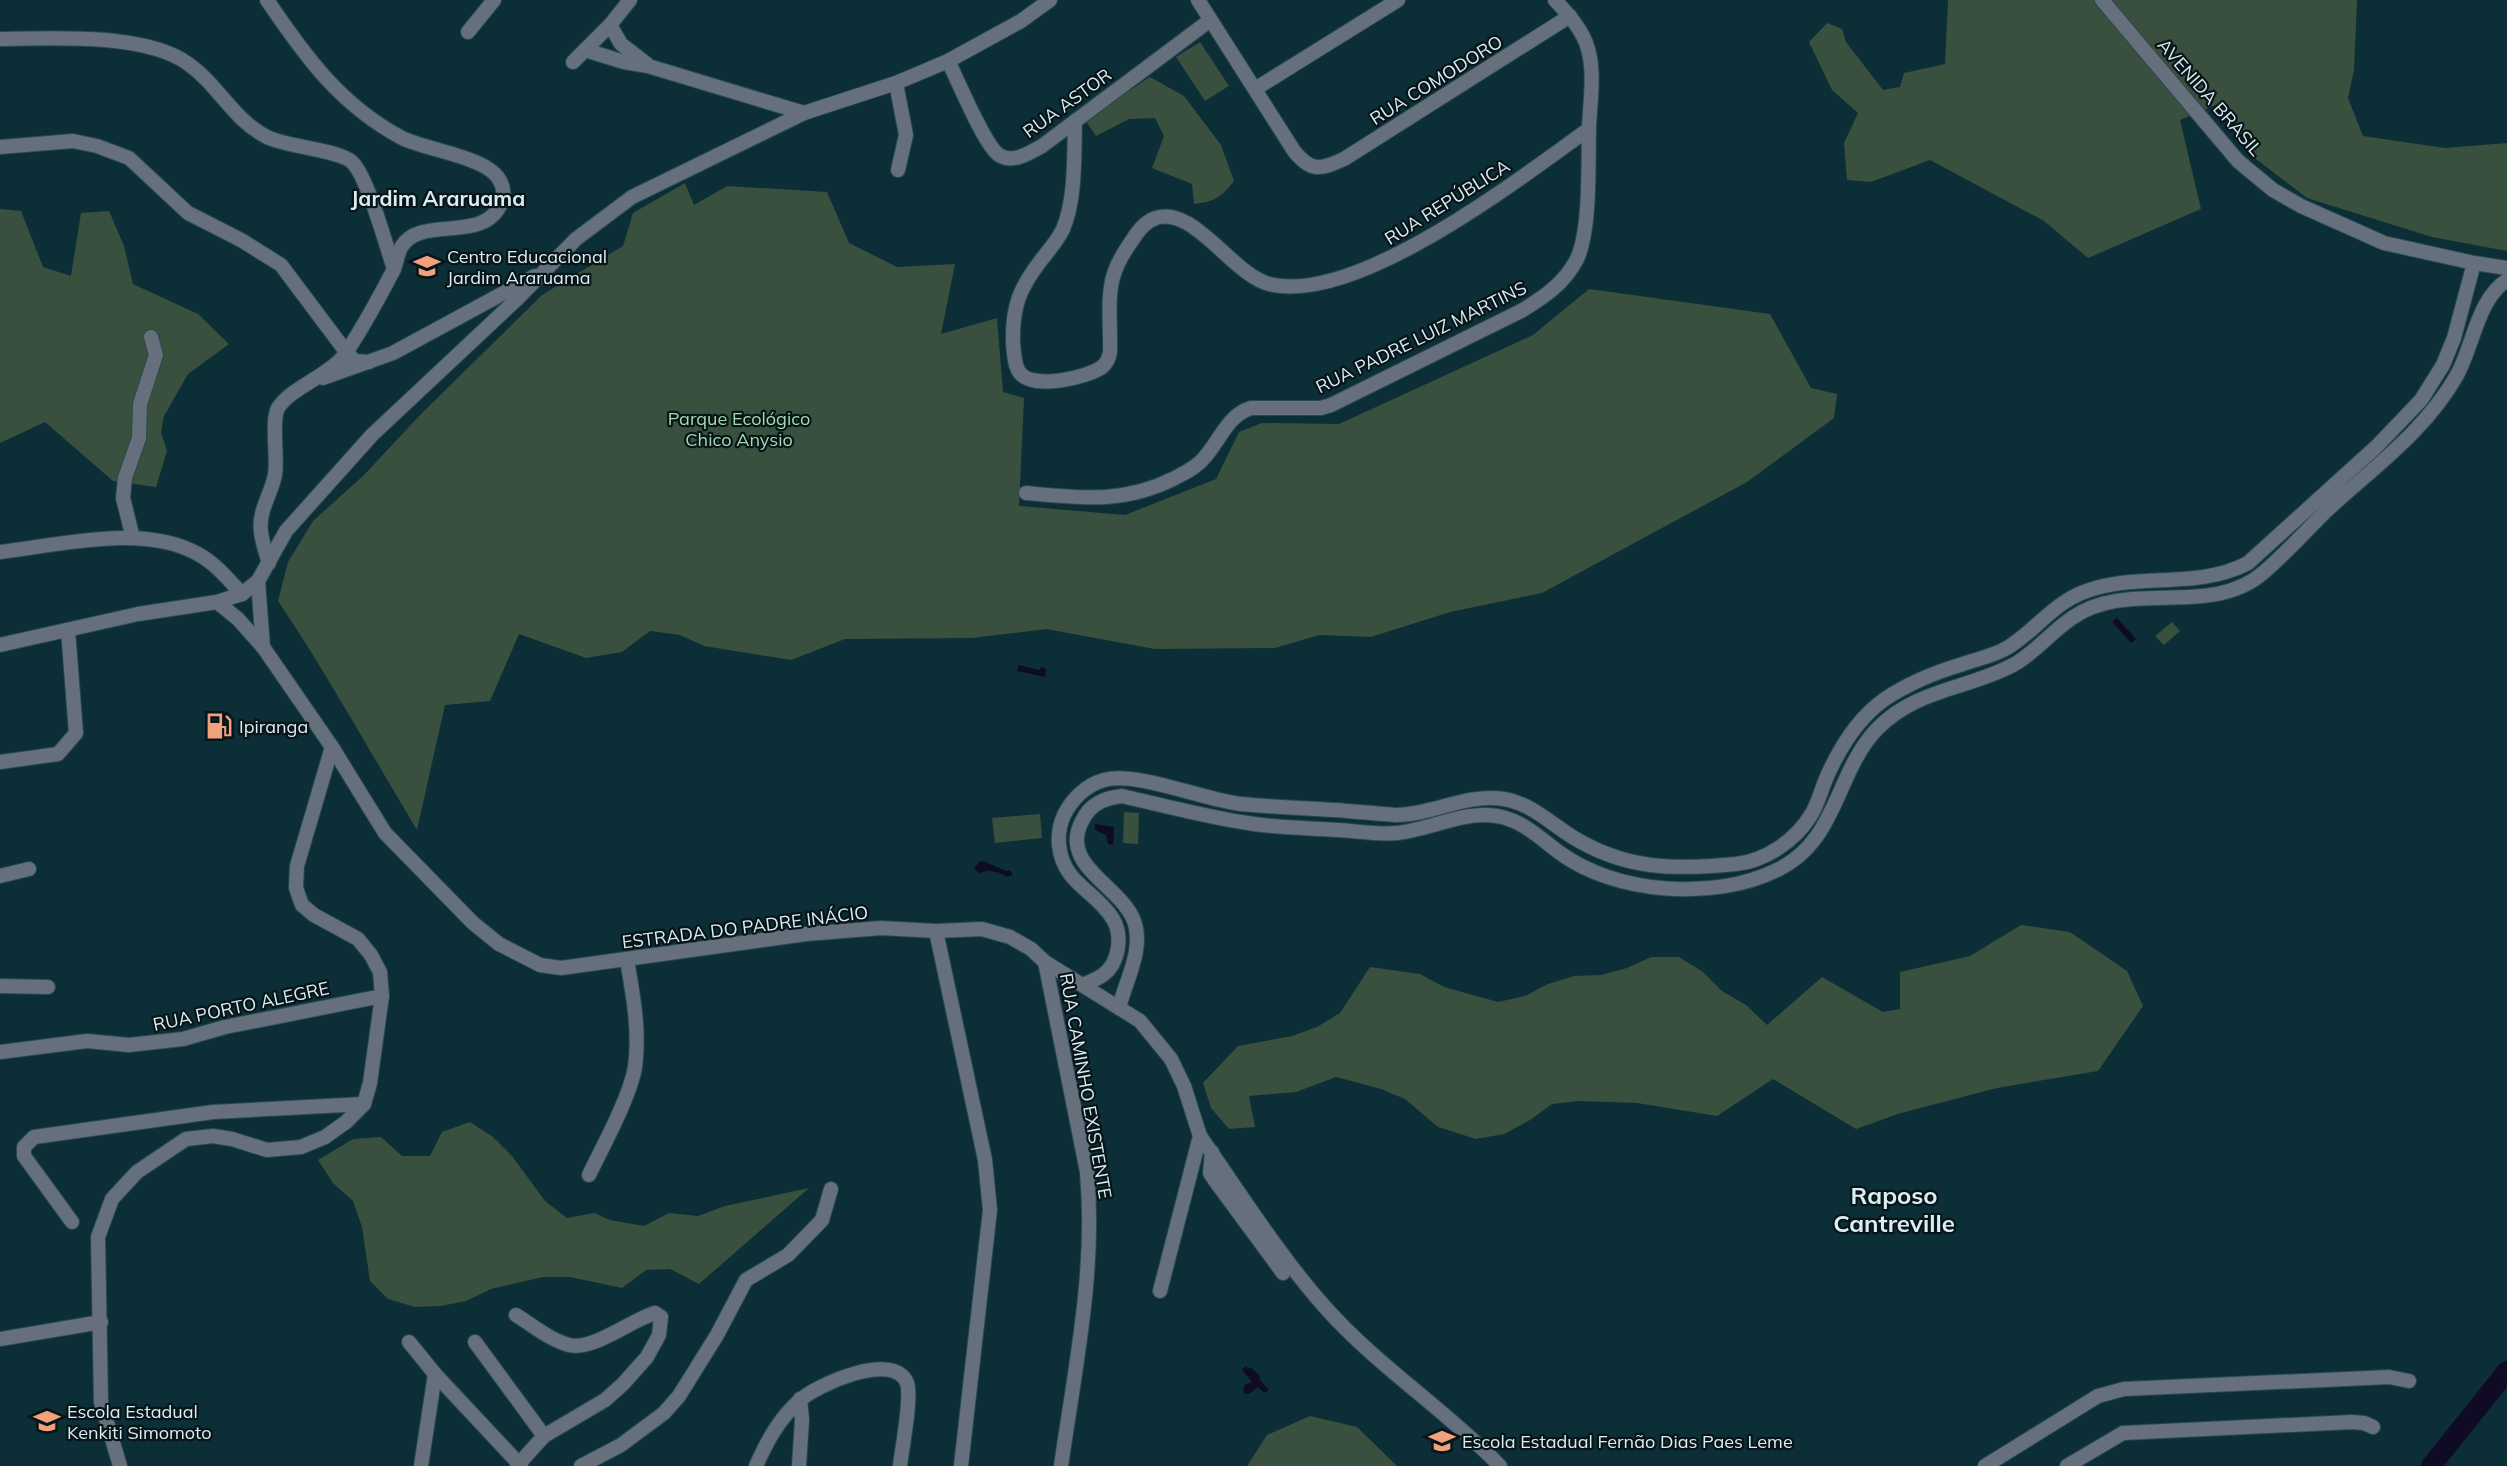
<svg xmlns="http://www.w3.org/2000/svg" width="2507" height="1466" viewBox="0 0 2507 1466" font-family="Mulish,sans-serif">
<rect width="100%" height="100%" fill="#0c2e37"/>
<g fill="#3a503e">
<polygon points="1948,0 2357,0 2354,70 2348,98 2363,136 2445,148 2507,143 2507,251 2432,237 2307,198 2256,159 2216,105 2180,120 2201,209 2088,258 2044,221 1930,160 1871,182 1847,180 1844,143 1858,113 1832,90 1809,42 1827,23 1842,29 1846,42 1883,90 1900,87 1904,73 1945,64"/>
<polygon points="1200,42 1229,86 1205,101 1176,57"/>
<path d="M1150,77L1184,96L1221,145L1234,181C1222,197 1214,202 1194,204L1192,184L1152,168L1164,136L1155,118L1129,119L1096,136L1085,120Z"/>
<path d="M685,183L694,205L727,186L827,192L849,243L897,267L955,264L941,334L997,318L1003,392L1024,398L1019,506L1125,515L1216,479L1239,432L1262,423L1339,424L1533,335L1589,289L1770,314L1811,388L1837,394L1834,418L1747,482L1542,593L1450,612L1371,637L1319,635L1275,648L1155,649L1046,629L972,638L845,639L791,660L704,646L680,635L650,631L622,652L586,658L519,634L490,701L445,705L417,830C371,754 328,675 278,601L288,562L313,521L364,475L421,414L542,295L623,246L633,213Z"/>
<polygon points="0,209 21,211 43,267 71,276 81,213 109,211 124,246 133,284 198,314 229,344 188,374 164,416 161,432 167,451 156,487 113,481 45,422 0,443"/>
<polygon points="2172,622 2180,631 2164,645 2155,636"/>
<polygon points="1124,812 1139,813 1138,844 1123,843"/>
<polygon points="1040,814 1042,838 995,843 992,818"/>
<polygon points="2021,925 2070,932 2127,971 2143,1006 2098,1071 1997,1088 1901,1113 1856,1129 1773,1079 1717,1116 1637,1103 1579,1101 1552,1104 1530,1120 1504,1134 1476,1139 1438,1127 1405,1099 1381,1089 1336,1077 1296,1092 1249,1096 1255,1127 1229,1129 1211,1108 1203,1083 1238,1046 1292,1036 1317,1027 1340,1013 1370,967 1420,974 1444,987 1498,1002 1525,996 1548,984 1574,976 1601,975 1627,968 1651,957 1679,957 1703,972 1722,991 1746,1005 1767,1025 1822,977 1883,1012 1900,1009 1900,972 1970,956"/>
<polygon points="470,1122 493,1137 512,1156 545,1201 567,1218 594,1213 610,1220 644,1226 669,1213 698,1216 725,1206 809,1188 699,1284 670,1269 646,1270 622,1288 570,1277 543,1277 491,1289 466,1301 441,1306 415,1307 388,1299 370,1281 362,1227 353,1201 333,1183 318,1160 353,1139 381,1137 402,1156 430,1156 442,1132"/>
<polygon points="1310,1416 1357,1427 1397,1466 1247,1466 1267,1435"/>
</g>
<g fill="#100b25">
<polygon points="2117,618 2136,639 2131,643 2112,622"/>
<polygon points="1018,665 1039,670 1041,667 1046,669 1045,677 1017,671"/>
<polygon points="1095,824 1114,827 1113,845 1108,844 1106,835 1095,830"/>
<path d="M983,861L1006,871L1010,870L1013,875L1007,877C999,871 988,869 979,873L974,868L979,862Z"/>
<polygon points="1246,1366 1248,1369 1250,1367 1260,1376 1259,1379 1269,1390 1264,1393 1258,1387 1249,1394 1245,1394 1243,1390 1245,1385 1252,1382 1242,1370"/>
</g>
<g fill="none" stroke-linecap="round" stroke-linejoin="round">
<polyline stroke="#100b25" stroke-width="20" points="2431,1466 2507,1371"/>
<g stroke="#294951" stroke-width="16">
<g id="minor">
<path d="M267,0C305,56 340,105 402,138C426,150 489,157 500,181C504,188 504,196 501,203C485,244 421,215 402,246C397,253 397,263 393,271C379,298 364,325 348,350C333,375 292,386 278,408C271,420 278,459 275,475C271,495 258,511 261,532C262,542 266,553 269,563"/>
<path d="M1198,0L1294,151C1311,172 1320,170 1344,159L1570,16"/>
<polyline points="2102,0 2238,161 2273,190 2301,206 2384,243 2474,263 2507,268"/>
<polyline points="610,25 621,44 647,64"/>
<polyline points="468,32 494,0"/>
<path d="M0,39C52,38 144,33 187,63C218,84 233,120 267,137C286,147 342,150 353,163C368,179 386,245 394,269"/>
<polyline points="585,50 624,62 648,66 804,113"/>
<path d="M948,61C958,80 984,145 999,155C1013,164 1029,153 1042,146L1209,21"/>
<polyline points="573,62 610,25 630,0"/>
<polyline points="896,83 906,135 898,170"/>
<polyline points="1255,89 1398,0"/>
<path d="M1075,121C1074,153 1076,199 1063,229C1058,240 1049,250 1042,259C1020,287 1012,306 1013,343C1014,351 1014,366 1020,373C1033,390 1087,378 1102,367C1107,363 1109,358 1110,352C1111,327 1106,294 1115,271C1119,259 1126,249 1133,239C1138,231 1146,221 1156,218C1193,205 1232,274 1269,284C1356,306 1520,178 1589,129"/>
<polyline points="0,147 73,141 97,146 129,158 188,213 241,240 281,265 347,353 355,361 369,362"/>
<polyline points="323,378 393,353 535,276"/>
<path d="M1026,493C1080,498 1124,504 1175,478C1186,472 1197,467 1205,457C1220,440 1228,415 1251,408H1321L1331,405L1521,311C1544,297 1564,284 1577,259C1591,229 1588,161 1589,127C1590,103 1595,73 1588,49C1583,30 1568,14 1555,0"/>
<polyline points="133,538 123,498 125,478 139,438 140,404 156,355 151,337"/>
<path d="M0,552C60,545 144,523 198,554C215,563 229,580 242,594"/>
<polyline points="258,581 263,647 332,747 385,833 473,923 499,944 540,965 561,968 806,934 881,928 936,931 982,929 1010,937 1031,949 1045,962 1140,1021 1171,1059 1184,1086 1200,1136 1160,1291"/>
<polyline points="217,602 238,619 263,647"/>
<polyline points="0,645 138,614 217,602 242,594 258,581 286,531 372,435 516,300 576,239 632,197 804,113 896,83 948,61 1021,21 1050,0"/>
<polyline points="0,762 58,754 76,733 68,630"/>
<polyline points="0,876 29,869"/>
<polyline points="936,931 985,1160 990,1210 961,1466"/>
<path d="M1045,962L1087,1172C1096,1270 1075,1368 1061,1466"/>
<path d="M1083,985C1089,982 1097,979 1103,975C1119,963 1123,936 1113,919C1095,890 1063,884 1059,845C1058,835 1060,824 1064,815C1072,799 1086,785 1104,780C1137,771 1204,800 1241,804C1272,807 1303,808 1334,810C1355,811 1376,814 1396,815C1432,815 1467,793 1504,799C1530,803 1549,822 1571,836C1625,870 1674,870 1736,864C1765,861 1795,841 1811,815C1819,802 1822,786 1829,772C1842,744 1859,717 1885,699C1909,683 1936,672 1963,664C1977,659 1993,656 2007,648C2040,628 2054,599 2096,588C2146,574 2201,588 2248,563L2376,447L2421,400L2443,365L2454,338L2474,263"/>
<polyline points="0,986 48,987"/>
<path d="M1119,1008C1125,982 1143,952 1135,924C1124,886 1058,867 1082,821C1090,804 1104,798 1122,796C1166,806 1210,818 1254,824C1282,828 1310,828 1338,830C1357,831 1378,835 1397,833C1427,830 1457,814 1487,815C1519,816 1537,836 1560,853C1616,894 1715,901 1777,870C1838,841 1835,773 1877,729C1916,689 1968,689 2013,665C2035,653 2051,632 2072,618C2128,578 2211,619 2264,572C2285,554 2304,533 2324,513C2371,469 2425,432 2457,375C2474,344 2477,300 2507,280"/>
<polyline points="0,1052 87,1041 129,1045 183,1039 225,1027 382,996"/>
<path d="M1200,1136C1240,1193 1278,1254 1324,1306C1377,1366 1445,1409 1500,1466"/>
<polyline points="1212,1152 1210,1173 1216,1182 1283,1273"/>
<path d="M589,1175C603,1146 630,1097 635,1067C640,1031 633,995 627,960"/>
<polyline points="72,1222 24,1156 24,1147 34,1137 213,1112 364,1104"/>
<path d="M516,1315C532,1325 550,1340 569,1345C593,1351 631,1320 655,1313L661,1317L659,1335L647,1357L623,1384L605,1400L544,1436L517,1466"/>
<polyline points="0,1339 101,1322"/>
<polyline points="409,1342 435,1374 521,1466"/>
<polyline points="475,1342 544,1436"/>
<polyline points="120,1466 101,1402 98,1237 112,1199 137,1172 186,1139 213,1136 232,1139 267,1150 301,1147 325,1137 346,1122 364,1104 370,1083 382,996 380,972 371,955 358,939 314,915 302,905 296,888 297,866 332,747"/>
<polyline points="421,1466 435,1374"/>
<polyline points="581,1466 621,1445 664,1413 679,1396 717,1335 746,1280 788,1255 822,1220 831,1189"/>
<path d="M756,1466C767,1441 779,1419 799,1401C816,1385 894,1350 907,1383C912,1398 902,1448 900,1466"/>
<polyline points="799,1466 802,1420 800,1399"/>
<polyline points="1985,1466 2098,1396 2124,1389 2389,1377 2409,1381"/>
<polyline points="2067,1466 2123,1433 2352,1422 2364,1423 2373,1427"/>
</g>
</g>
<use href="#minor" stroke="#66707c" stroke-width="14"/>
</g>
<defs>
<g id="school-bare" transform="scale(2.07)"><path d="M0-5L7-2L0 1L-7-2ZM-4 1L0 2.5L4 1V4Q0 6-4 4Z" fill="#f1a17b" stroke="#071418" stroke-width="2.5" paint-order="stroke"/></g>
<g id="fuel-bare" transform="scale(2.07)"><path d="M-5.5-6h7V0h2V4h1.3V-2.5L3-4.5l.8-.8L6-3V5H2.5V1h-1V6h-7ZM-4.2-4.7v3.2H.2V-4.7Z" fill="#f1a17b" stroke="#071418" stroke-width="2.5" paint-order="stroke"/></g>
</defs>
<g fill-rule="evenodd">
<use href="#school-bare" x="427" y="266"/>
<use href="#fuel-bare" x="219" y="726"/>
<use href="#school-bare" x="47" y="1421"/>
<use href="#school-bare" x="1442" y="1441"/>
</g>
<g text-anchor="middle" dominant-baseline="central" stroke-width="4.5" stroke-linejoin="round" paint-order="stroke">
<g font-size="18" fill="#dbedf3" stroke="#071418">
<text transform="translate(1436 80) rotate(-32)">RUA COMODORO</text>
<text transform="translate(2210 97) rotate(49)">AVENIDA BRASIL</text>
<text transform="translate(1067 103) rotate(-36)">RUA ASTOR</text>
<text transform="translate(1447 202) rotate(-32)">RUA REPÚBLICA</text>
<text transform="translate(1421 337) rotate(-26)">RUA PADRE LUIZ MARTINS</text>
<text transform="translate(745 927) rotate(-7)">ESTRADA DO PADRE INÁCIO</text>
<text transform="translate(241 1006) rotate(-12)">RUA PORTO ALEGRE</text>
<text transform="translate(1086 1086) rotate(80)">RUA CAMINHO EXISTENTE</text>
</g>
<g font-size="18" fill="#dbedf3" stroke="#071418" text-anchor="start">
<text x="447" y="256">Centro Educacional<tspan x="447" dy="21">Jardim Araruama</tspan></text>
<text x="239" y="726">Ipiranga</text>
<text x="67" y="1411">Escola Estadual<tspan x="67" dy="21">Kenkiti Simomoto</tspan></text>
<text x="1462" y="1441">Escola Estadual Fernão Dias Paes Leme</text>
</g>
<g font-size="18" fill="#a4daaf" stroke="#071418">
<text x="739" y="418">Parque Ecológico<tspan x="739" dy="21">Chico Anysio</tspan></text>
</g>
<g font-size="21" font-weight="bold" fill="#dbedf3" stroke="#071418">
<text x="438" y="198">Jardim Araruama</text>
</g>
<g font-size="24" font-weight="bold" fill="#dbedf3" stroke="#071418">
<text x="1894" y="1195">Raposo<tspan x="1894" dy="28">Cantreville</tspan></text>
</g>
</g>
</svg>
